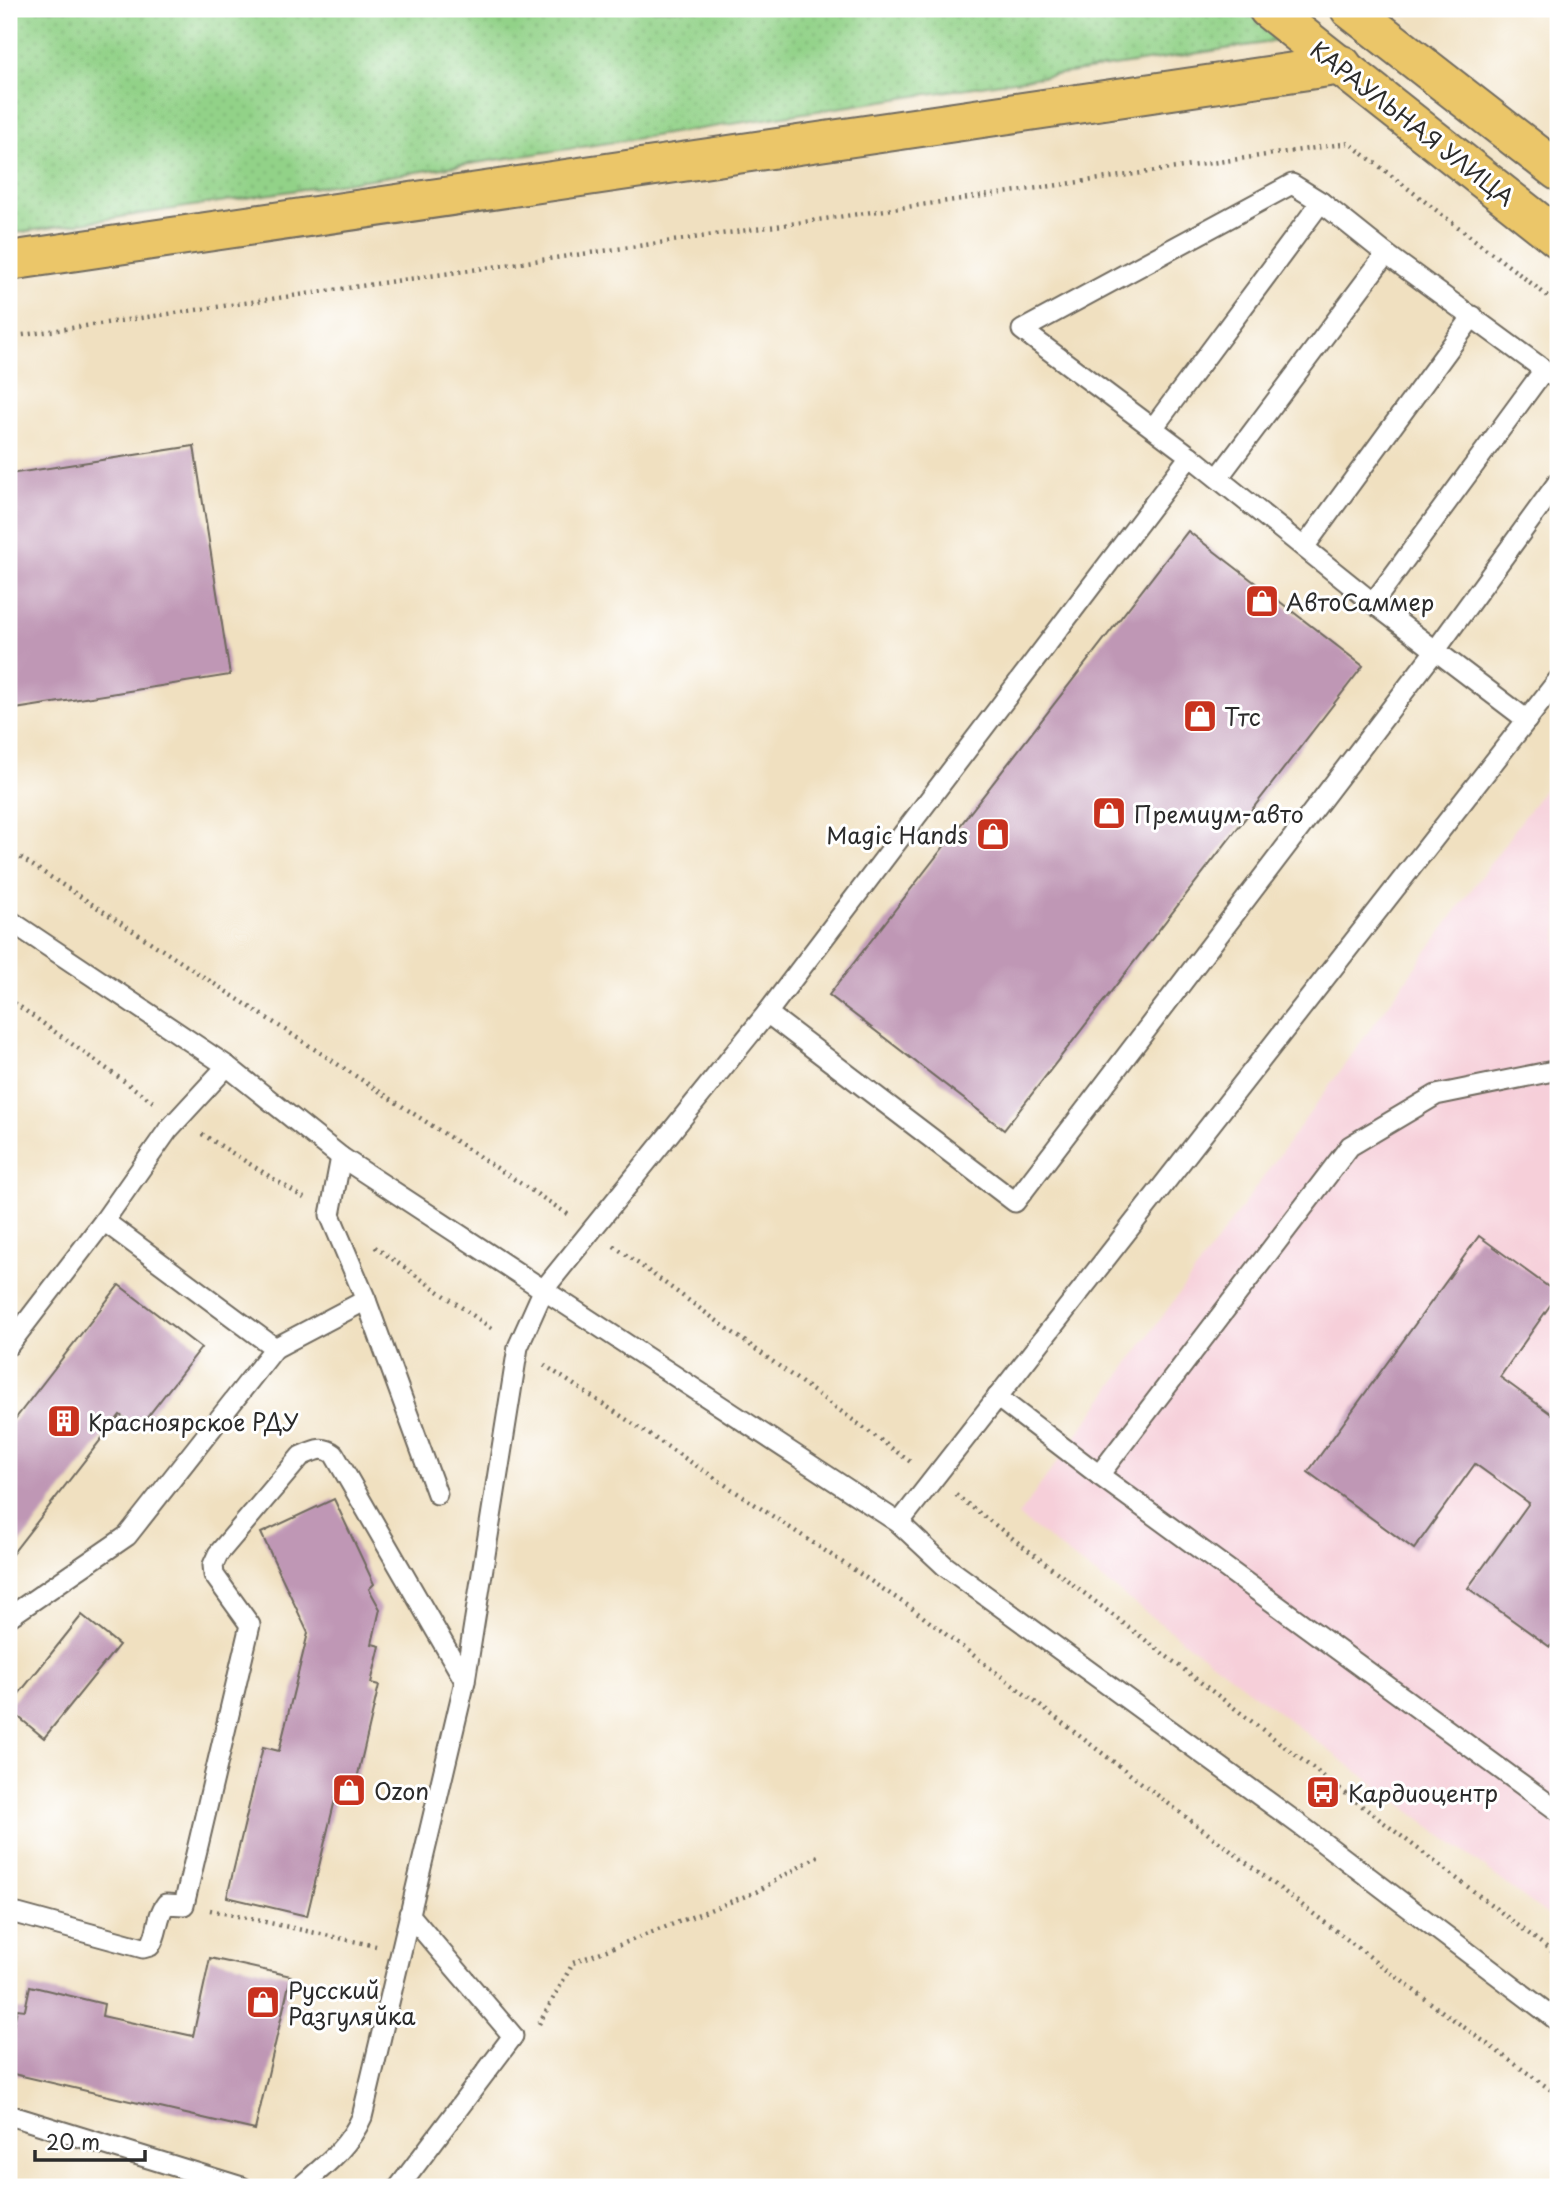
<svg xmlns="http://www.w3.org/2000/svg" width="1567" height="2196" viewBox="0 0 1567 2196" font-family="'Playpen Sans',sans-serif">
<defs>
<pattern id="grass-dots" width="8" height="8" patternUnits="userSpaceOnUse" patternTransform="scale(1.75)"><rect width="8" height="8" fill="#92d288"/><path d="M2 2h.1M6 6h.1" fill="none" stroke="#7eb476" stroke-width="1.8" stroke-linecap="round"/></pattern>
</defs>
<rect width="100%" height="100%" fill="#fff"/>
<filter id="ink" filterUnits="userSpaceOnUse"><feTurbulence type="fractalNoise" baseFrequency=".0143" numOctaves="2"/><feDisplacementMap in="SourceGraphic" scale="14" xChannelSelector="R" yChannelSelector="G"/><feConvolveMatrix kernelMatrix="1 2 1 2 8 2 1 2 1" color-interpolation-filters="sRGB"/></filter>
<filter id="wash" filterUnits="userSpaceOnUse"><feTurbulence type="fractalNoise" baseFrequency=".00686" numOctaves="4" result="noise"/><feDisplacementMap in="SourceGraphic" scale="28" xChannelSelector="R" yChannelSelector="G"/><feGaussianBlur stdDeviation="1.57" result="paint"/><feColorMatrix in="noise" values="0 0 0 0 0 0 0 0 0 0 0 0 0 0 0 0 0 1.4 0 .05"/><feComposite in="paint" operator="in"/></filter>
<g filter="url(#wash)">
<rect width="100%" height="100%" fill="#f0e0c0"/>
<polygon fill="#f6cfd9" points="1558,770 1558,1923 1018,1516"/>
<polygon fill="url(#grass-dots)" stroke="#5e7e5a" stroke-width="2" points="9,9 1243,9 1284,40 9,234"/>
<g id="blocks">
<g fill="#bf97b5">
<polygon points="194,446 230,675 9,710 9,474"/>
<polygon points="1188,531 1363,666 1004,1130 829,995"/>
<polygon points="1479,1236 1558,1294 1500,1377 1558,1419 1558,1636 1550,1647 1468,1588 1529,1503 1475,1464 1414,1549 1308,1472"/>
<polygon points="119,1285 201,1348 138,1429 120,1415 9,1558 9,1427"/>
<polygon points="334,1499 374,1584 369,1589 380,1609 372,1644 380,1646 371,1683 379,1685 356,1783 340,1779 307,1916 227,1897 263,1747 279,1751 308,1633 261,1533"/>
<polygon points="82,1615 119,1645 44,1738 9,1709 9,1706"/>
<polygon points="210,1958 291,1976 255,2130 9,2073 9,2046 17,2009 25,2010 30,1986 104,2004 102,2016 193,2036"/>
</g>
</g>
</g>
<g filter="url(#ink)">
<use href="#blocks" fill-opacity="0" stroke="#706a5f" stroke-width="2"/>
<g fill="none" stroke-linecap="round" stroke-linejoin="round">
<g stroke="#706a5f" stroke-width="23">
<g id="lane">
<polyline points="1153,428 1321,202"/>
<polyline points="1190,456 1373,603 1527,720"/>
<polyline points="1218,478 1386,254"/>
<polyline points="1305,546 1473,316"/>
<polyline points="1373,603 1544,370"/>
<polyline points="9,920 227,1066 341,1157 899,1523 945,1566 1300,1825 1558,2021"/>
<polyline points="767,1013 1015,1202 1435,651 1558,482"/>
<polyline points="341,1157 330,1215 366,1300 437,1494"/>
<polyline points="9,1345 104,1221 168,1130 227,1066"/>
<polyline points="275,1348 366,1300"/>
<polyline points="997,1397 1099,1475 1558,1811"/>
<polyline points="1099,1475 1350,1146 1436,1095 1558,1070"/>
<polyline points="899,1523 1558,680"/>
<polyline points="9,1617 127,1536 275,1348 104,1221"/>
<path d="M9,1914H18L143,1948L150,1946C159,1934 156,1916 166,1904L184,1905L250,1625L214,1575L213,1565L218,1554L301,1456C313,1451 322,1445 334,1454L465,1681"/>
<polyline points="9,2115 242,2187"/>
<path d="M300,2187C324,2166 349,2147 362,2117L465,1681L518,1347L544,1289L767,1013L1190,456L1022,330L1292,184L1321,202L1386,254L1558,380"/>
<polyline points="399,2187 513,2036 409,1914"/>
</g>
</g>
<g stroke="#706a5f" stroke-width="42">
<g id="primary">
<polyline points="1268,9 1558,238"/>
<polyline points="1350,9 1558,171"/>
<polyline points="9,261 1342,65"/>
</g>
</g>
<g stroke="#706a5f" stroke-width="4.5" stroke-dasharray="2 5" stroke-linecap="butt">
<polyline points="9,337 1349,143 1558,304"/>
<polyline points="9,850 569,1215"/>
<polyline points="9,999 156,1104"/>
<polyline points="202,1134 304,1198"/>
<polyline points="614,1246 912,1463"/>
<polyline points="375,1247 494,1330"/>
<polyline points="544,1365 910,1607 1436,2007 1558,2095"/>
<polyline points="956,1495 1558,1956"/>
<polyline points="210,1910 376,1946"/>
<polyline points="539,2024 573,1963 756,1892 818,1856"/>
</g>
<use href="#lane" stroke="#fff" stroke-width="19"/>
<use href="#primary" stroke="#ebc669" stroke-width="38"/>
</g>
</g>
<defs>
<g id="shop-square" transform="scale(1.75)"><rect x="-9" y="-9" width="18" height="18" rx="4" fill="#c8321e" stroke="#fff"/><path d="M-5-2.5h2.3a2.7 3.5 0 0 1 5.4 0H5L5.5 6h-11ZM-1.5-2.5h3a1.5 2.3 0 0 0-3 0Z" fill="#fff"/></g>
<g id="building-square" transform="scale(1.75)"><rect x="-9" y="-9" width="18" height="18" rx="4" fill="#c8321e" stroke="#fff"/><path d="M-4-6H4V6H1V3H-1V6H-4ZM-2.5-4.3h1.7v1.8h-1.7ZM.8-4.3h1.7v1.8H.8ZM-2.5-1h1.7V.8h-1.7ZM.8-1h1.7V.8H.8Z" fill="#fff"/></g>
<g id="bus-square" transform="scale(1.75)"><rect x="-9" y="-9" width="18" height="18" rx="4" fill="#c8321e" stroke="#fff"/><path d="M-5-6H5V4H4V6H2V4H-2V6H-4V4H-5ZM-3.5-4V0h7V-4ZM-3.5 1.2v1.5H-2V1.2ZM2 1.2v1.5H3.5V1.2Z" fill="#fff"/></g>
</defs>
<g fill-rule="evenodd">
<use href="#shop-square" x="1262" y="601"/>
<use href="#shop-square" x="1200" y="716"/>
<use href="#shop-square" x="1109" y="813"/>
<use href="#shop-square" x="993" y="834"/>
<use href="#building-square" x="64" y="1421"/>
<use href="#shop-square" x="349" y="1790"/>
<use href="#bus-square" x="1323" y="1792"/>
<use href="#shop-square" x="263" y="2002"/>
</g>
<g text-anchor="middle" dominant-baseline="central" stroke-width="6" stroke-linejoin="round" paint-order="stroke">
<g font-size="23" fill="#2b2b2b" stroke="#fff">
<text transform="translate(1413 123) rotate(38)">КАРАУЛЬНАЯ УЛИЦА</text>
</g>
<g font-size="23" fill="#2b2b2b" stroke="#fff" text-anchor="start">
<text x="1286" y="601">АвтоСаммер</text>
<text x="1224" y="716">Ттс</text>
<text x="1134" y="813">Премиум-авто</text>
<text x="968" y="834" text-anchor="end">Magic Hands</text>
<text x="88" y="1421">Красноярское РДУ</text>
<text x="374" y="1790">Ozon</text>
<text x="1348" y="1792">Кардиоцентр</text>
<text x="288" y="1989">Русский<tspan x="288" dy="26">Разгуляйка</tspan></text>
</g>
</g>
<rect width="1567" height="2196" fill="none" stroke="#fff" stroke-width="35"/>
<path d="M35 2150v10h110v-10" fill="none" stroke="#2b2b2b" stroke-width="3.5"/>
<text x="46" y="2150" font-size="21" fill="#2b2b2b" stroke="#ffffff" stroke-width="5" paint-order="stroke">20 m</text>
</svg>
